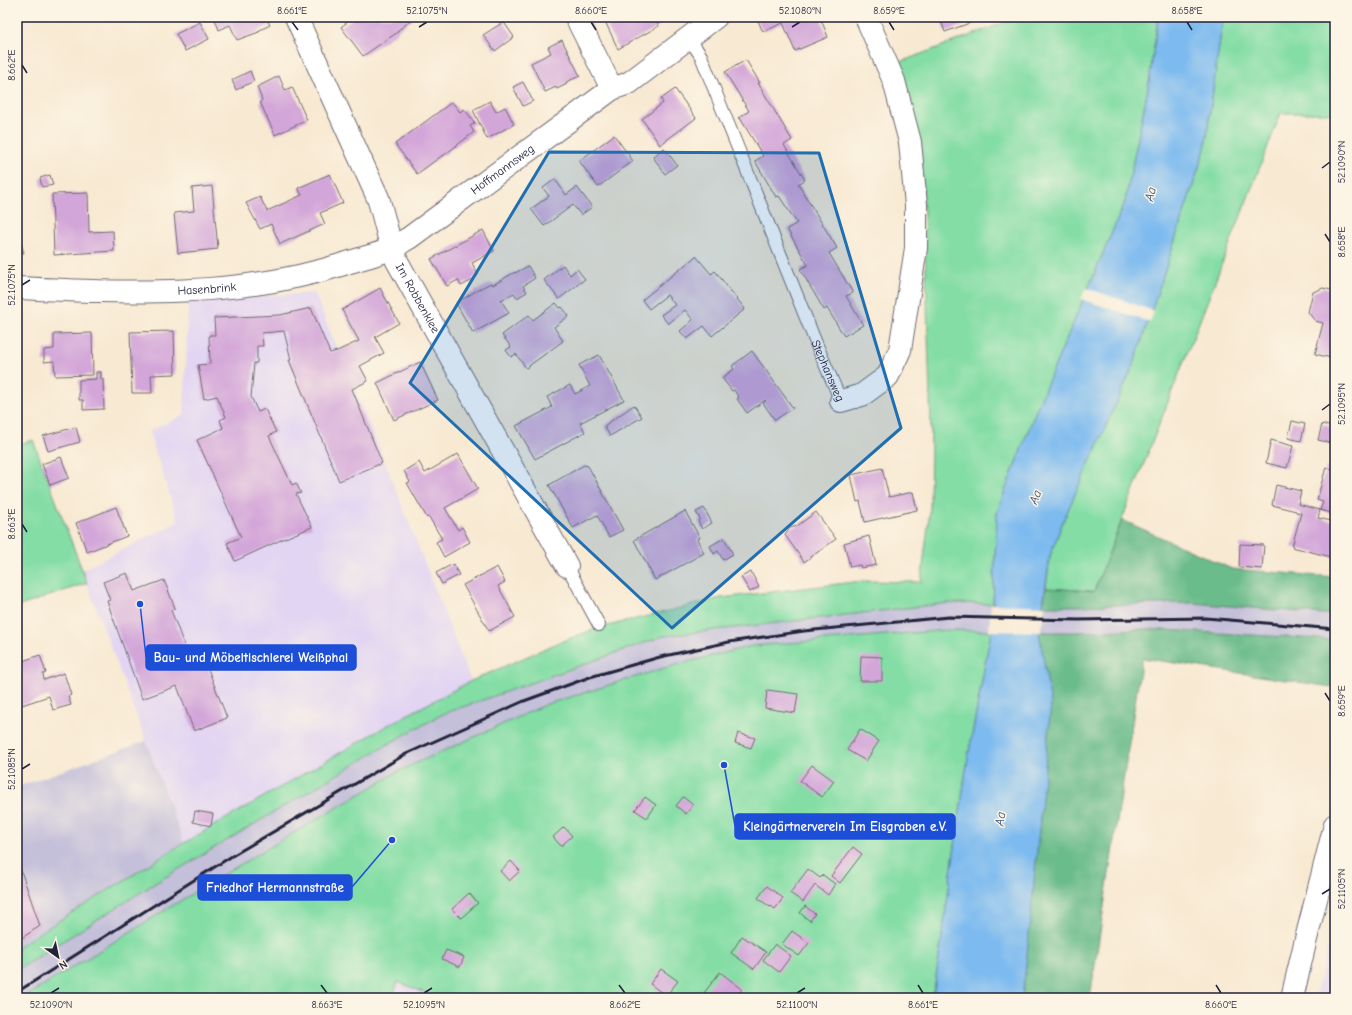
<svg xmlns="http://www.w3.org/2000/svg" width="1352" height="1015" viewBox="0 0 1352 1015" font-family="'Comic Neue',sans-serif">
<rect width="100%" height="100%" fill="#fcf5e5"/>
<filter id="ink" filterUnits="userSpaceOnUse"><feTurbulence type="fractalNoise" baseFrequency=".025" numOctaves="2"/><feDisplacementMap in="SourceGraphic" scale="8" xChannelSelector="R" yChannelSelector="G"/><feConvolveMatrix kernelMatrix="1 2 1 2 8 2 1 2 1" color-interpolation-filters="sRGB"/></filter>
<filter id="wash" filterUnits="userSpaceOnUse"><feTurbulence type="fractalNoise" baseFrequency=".012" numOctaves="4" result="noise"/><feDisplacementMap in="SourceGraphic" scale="16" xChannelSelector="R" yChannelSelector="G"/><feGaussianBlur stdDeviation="0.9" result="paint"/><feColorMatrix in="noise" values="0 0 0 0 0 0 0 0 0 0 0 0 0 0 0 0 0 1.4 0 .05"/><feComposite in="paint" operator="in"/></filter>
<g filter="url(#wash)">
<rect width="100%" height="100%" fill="#f8e9d2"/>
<g fill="#e2d4f3">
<polygon points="314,293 387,467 471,681 388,725 184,843 82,570 178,522 149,431 184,415 188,300"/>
<polygon points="1335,922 1335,998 1315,998"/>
<polygon points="397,982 409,986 438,998 392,998"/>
</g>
<g fill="#c5c0da">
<polygon points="949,603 993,604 991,631 948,630 752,646 668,667 547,704 399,771 214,880 23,998 17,998 17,970 154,884 395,740 443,714 664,636"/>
<polygon points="1193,603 1335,615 1335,641 1322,639 1147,629 1077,632 1039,632 1043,606 1078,606"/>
<polygon points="146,741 184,843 17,947 17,787"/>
</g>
<g fill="#83dda4" stroke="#528070">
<polygon points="1019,17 1158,17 1149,83 1125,202 1039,403 997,512 993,604 949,603 664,636 443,714 395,740 154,884 17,970 17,947 184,843 388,725 471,681 555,644 595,629 721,598 862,581 921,582 930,509 931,431 925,241 921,146 900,62"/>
<polygon points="1223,17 1335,17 1335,113 1281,113 1094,591 1046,588 1050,556 1063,521 1134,364 1205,149"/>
<polygon points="33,440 87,583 17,607 17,445"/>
<polygon points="948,630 991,631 967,763 933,998 438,998 398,982 392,998 23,998 214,880 399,771 547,704 668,667 752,646"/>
</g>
<g fill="#6abc8a" stroke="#466f62">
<polygon points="1122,520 1232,569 1335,577 1335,615 1193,603 1078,606 1043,606 1046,588 1094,591"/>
<polygon points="1147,629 1322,639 1335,641 1335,674 1331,687 1142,658 1090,998 1022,998 1026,965 1051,704 1039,632 1077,632"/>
</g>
<polygon fill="#7cbaef" stroke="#4f6e95" points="1158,17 1223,17 1205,149 1134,364 1063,521 1050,556 1039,632 1051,704 1026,965 1022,998 933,998 967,763 991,631 993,604 997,512 1039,403 1125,202 1149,83"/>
<g fill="#f8e9d2">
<polygon points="1086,288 1154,311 1150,322 1081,299"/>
<polygon points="991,604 1045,606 1041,632 989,631"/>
</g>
<g id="blocks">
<g fill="#d3a6d9">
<polygon points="214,17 266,17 270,25 258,31 259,32 237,40 230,25 219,30"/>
<polygon points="354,17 416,17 397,31 398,32 363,56 341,27"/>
<polygon points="497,17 509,17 503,21 514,37 495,51 483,35 502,23"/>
<polygon points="603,17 655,17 659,26 618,49"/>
<polygon points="759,17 820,17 828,37 795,51 783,23 765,31 762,30 757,18"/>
<polygon points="944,17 986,17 945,32 940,18"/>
<polygon points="200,22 209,39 185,51 176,34"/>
<polygon points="562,40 580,76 566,82 567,84 557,89 556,87 545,92 531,63 551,53 548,47"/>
<polygon points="746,60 760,83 758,83 792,140 784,145 805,180 798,184 837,248 829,253 853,293 846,296 863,325 844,336 827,308 824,310 800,269 808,265 787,229 797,223 779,196 776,197 755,161 763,156 740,118 738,118 749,111 725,72"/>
<polygon points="250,71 254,81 236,90 232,80"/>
<polygon points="279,76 285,90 292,87 307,120 275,135 260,102 262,100 257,87"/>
<polygon points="523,82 533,101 523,106 513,87"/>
<polygon points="675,89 696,118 660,145 642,119 663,103 661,99"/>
<polygon points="490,101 496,112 505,107 514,124 487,139 473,110"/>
<polygon points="452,102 460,112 464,109 475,123 470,126 474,132 443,156 443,155 417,174 395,144"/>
<polygon points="614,135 633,161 598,187 579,161"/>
<polygon points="664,148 677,165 665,174 653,157"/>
<polygon points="330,174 343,203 320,213 325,224 280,244 271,224 260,229 246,203 260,197 267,211 302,195 298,188"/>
<polygon points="50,175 53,185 42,187 40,178"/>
<polygon points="555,179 566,195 577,187 592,207 581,215 573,205 544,226 531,209 549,196 543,188"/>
<polygon points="212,186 218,249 178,253 174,213 194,211 192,188"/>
<polygon points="88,193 89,232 113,231 114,251 54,255 52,194"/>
<polygon points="483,230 494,251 472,263 478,275 471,281 461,286 458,280 447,286 431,259"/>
<polygon points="17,231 17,230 24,253 17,253"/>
<polygon points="696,256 711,274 715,271 745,309 712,336 704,326 687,339 680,331 693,320 685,310 668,324 661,315 675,305 667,295 649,309 642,300"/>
<polygon points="563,265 570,275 577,269 585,279 559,299 544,280"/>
<polygon points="528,266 535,278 523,286 527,292 517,298 514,293 501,300 509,313 473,333 456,303 481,288 491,283 493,285 515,272 515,273"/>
<polygon points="380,288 399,323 375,337 384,353 360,366 368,381 352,389 382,463 339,481 289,360 291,360 284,331 262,333 263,346 257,346 257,363 254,363 251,397 258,412 265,409 276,432 269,436 292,485 296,483 301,493 296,494 312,527 283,539 235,561 227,543 241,537 197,440 223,428 220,420 226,417 217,396 204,399 198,365 210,364 209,335 215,335 214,318 280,315 311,308 330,353 337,351 359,341 342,310"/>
<polygon points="1323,288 1331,290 1332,288 1335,289 1335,359 1315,354 1323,323 1315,321 1308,312 1313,292"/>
<polygon points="556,303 560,308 562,307 569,316 554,327 563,341 526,368 516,354 511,357 506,350 511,347 502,335 529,315 533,320"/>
<polygon points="174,331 175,374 151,375 152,393 132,393 130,332"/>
<polygon points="92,333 93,375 55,376 54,361 44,362 44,350 54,349 54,334"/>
<polygon points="752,351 793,408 775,420 763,403 766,401 765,400 747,413 737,399 739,398 734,390 732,391 722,378 734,369 732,366"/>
<polygon points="599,355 624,400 580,423 585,432 535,459 516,426 552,407 547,397 570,385 575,394 590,386 579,365"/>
<polygon points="420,362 438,400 394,420 377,383"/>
<polygon points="96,372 101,372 101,379 103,379 104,409 83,410 83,400 79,400 79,380 96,379"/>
<polygon points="634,405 642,417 610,436 604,426"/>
<polygon points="1292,421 1305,424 1301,441 1288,438"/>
<polygon points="1322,424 1335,428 1335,446 1331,446 1331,443 1318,440"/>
<polygon points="76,427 80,442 48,451 43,436"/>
<polygon points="1271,440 1293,446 1287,468 1266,463"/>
<polygon points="458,454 478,489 445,508 458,530 462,527 470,542 444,557 436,542 442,539 429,517 427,518 407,483 410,482 404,471 419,462 425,473"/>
<polygon points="61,457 69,478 50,485 42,464"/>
<polygon points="584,465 588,466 623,530 609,537 597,515 573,528 549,485"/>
<polygon points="1326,467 1335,470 1335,514 1320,510 1323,502 1317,500"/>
<polygon points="882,468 889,497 913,492 917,510 865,522 860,501 857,502 851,475"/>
<polygon points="1276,485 1301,491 1298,504 1320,510 1318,518 1335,522 1335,558 1292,547 1301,513 1296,512 1296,511 1272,505"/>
<polygon points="116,507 127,536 87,552 76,523"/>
<polygon points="704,508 712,523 702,529 698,521 700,519 696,512"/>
<polygon points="685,511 700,538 697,539 704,553 655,580 634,540"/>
<polygon points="816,512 836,539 804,562 785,535 790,528 797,526"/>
<polygon points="869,536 876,565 861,568 860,565 850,567 844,543"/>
<polygon points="724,538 733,554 723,560 718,551 714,554 710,546"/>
<polygon points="1240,544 1264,545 1262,569 1239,567"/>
<polygon points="453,564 459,575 442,584 436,573"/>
<polygon points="497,567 505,582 498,586 515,617 489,631 463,585"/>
<polygon points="751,572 759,587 750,592 741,577"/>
<polygon points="127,573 134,591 164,580 175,608 171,610 190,661 203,656 227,718 194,731 177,686 142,699 107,601 110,600 103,582"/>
<polygon points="40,655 46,673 43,674 44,680 64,673 71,695 68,696 71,705 53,710 49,696 19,706 17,700 17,663"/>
<polygon points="861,656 882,657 882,681 860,681"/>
<polygon points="767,690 798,694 795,713 765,708"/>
<polygon points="860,729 879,741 866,761 847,750"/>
<polygon points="738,733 755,738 751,748 735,743"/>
<polygon points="812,765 834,781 822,797 800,781"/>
<polygon points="645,797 656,805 647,818 635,810"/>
<polygon points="683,797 693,805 686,814 676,806"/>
<polygon points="195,811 213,814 211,826 193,822"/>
<polygon points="564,827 572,836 561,846 553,837"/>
<polygon points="853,847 862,854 840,883 831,876"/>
<polygon points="17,859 40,926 17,941"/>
<polygon points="511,861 520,871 509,881 500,871"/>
<polygon points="808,869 820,878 823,875 835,884 828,895 815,885 803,902 790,893"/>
<polygon points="767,886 783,898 775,909 771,906 770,907 758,898"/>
<polygon points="469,893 478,903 461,918 452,909"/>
<polygon points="805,906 815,914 810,921 800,913"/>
<polygon points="792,931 809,943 799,956 782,944"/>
<polygon points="742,936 766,952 754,969 731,953"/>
<polygon points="775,944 791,956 779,972 763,960"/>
<polygon points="446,950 464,957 460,967 442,959"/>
<polygon points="661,969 678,981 666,996 650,984"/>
<polygon points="720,972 742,989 735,998 711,998 704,993"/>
</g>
</g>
</g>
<g filter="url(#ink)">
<use href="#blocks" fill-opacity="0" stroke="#6d6870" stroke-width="1"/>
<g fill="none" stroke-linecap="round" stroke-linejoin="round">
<g stroke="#6d6870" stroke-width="14">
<g id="service">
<path id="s1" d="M689,38L701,56L818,348L841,401"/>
<polyline points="567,566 599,625"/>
</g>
</g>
<g stroke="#6d6870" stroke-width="24">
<g id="minor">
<path id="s2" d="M296,17L378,198C385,219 388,241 397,261L567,566"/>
<polyline points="576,17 612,89"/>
<path id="s3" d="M17,288C127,293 241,298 347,263C361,258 377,255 390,249C397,246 403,241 409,238L612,89L629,83L716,17"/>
<polyline points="841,401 862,395 888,376 900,350 916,248 916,205 910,142 894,81 866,17"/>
</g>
</g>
<g stroke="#6d6870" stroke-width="24">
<polyline id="tertiary" points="1292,998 1306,939 1335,825"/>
</g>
<use href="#service" stroke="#fff" stroke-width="12"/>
<use href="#minor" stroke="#fff" stroke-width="22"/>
<use href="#tertiary" stroke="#fff" stroke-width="22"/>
<polyline stroke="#22223b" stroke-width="3" points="17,992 232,856 406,754 524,701 590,677 660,657 729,642 804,631 949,617 1078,620 1206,618 1335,629"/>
</g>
</g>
<path fill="#1f6fb2" fill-opacity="0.2" stroke="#1f6fb2" stroke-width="3" stroke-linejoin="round" d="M549,152L819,153L901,428L672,628L410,383Z"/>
<path fill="none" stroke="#22223b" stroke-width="1.5" d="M292,22L298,30M591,22L596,30M889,22L894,30M1187,22L1192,30M419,27L427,22M792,27L800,22M22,65L27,73M1322,168L1330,162M1325,234L1330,242M22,285L30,280M1322,410L1330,404M22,524L27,532M1325,693L1330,701M22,769L30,764M1322,894L1330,889M321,985L327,993M619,985L625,993M918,985L923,993M1216,985L1221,993M51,993L59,988M424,993L432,988M797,993L805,988"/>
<g text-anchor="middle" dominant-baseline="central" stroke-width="3" stroke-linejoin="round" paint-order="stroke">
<g font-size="12" fill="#22223b" stroke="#fcf5e5">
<text stroke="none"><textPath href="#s3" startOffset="516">Hoffmannsweg</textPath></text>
<text stroke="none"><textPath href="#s3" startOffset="190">Hasenbrink</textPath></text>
<text stroke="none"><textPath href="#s2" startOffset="307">Im Robbenklee</textPath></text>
<text stroke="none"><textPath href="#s1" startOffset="361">Stephansweg</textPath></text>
</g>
<g font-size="13" font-style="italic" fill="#42577a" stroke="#fcf5e5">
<text transform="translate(1150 194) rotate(-76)">Aa</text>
<text transform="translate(1035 497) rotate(-69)">Aa</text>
<text transform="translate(1000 819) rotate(-83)">Aa</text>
</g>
</g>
<path fill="none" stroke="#1d4ed8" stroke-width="1.5" d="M140 604L146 657M724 765L735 826M392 840L352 887"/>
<g fill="#1d4ed8" stroke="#fcf5e5" stroke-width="1.5">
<circle cx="140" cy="604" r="4"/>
<circle cx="724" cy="765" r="4"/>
<circle cx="392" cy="840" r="4"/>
</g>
<g fill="#1d4ed8" stroke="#1d4ed8" stroke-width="1.5">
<rect x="146" y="645" width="210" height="25" rx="4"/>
<rect x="735" y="814" width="220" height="25" rx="4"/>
<rect x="198" y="875" width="154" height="25" rx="4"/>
</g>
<g font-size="13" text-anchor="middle" font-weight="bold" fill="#fff">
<text x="251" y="662">Bau- und Möbeltischlerei Weißphal</text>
<text x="845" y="831">Kleingärtnerverein Im Eisgraben e.V.</text>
<text x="275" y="892">Friedhof Hermannstraße</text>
</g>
<rect width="1352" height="1015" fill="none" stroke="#fcf5e5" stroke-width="44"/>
<g transform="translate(58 957) rotate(147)" stroke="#fcf5e5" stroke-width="3" paint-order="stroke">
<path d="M0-3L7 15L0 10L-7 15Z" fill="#22223b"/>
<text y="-6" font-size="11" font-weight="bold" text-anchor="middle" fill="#22223b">N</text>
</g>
<rect x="22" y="22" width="1308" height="971" fill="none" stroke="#22223b" stroke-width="1.5"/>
<g font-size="10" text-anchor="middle" fill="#22223b">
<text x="292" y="14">8.661°E</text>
<text x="427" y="14">52.1075°N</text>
<text x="591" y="14">8.660°E</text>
<text x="800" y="14">52.1080°N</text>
<text x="889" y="14">8.659°E</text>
<text x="1187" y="14">8.658°E</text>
<text transform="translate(11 65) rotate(-90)" y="4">8.662°E</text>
<text transform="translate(1341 162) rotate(-90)" y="4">52.1090°N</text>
<text transform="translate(1341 242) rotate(-90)" y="4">8.658°E</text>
<text transform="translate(11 285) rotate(-90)" y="4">52.1075°N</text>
<text transform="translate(1341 404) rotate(-90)" y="4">52.1095°N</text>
<text transform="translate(11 524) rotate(-90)" y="4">8.663°E</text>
<text transform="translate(1341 701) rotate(-90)" y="4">8.659°E</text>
<text transform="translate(11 769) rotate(-90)" y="4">52.1085°N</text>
<text transform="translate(1341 889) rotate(-90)" y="4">52.1105°N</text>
<text x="51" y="1008">52.1090°N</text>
<text x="327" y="1008">8.663°E</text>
<text x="424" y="1008">52.1095°N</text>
<text x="625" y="1008">8.662°E</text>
<text x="797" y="1008">52.1100°N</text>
<text x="923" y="1008">8.661°E</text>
<text x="1221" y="1008">8.660°E</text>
</g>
</svg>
